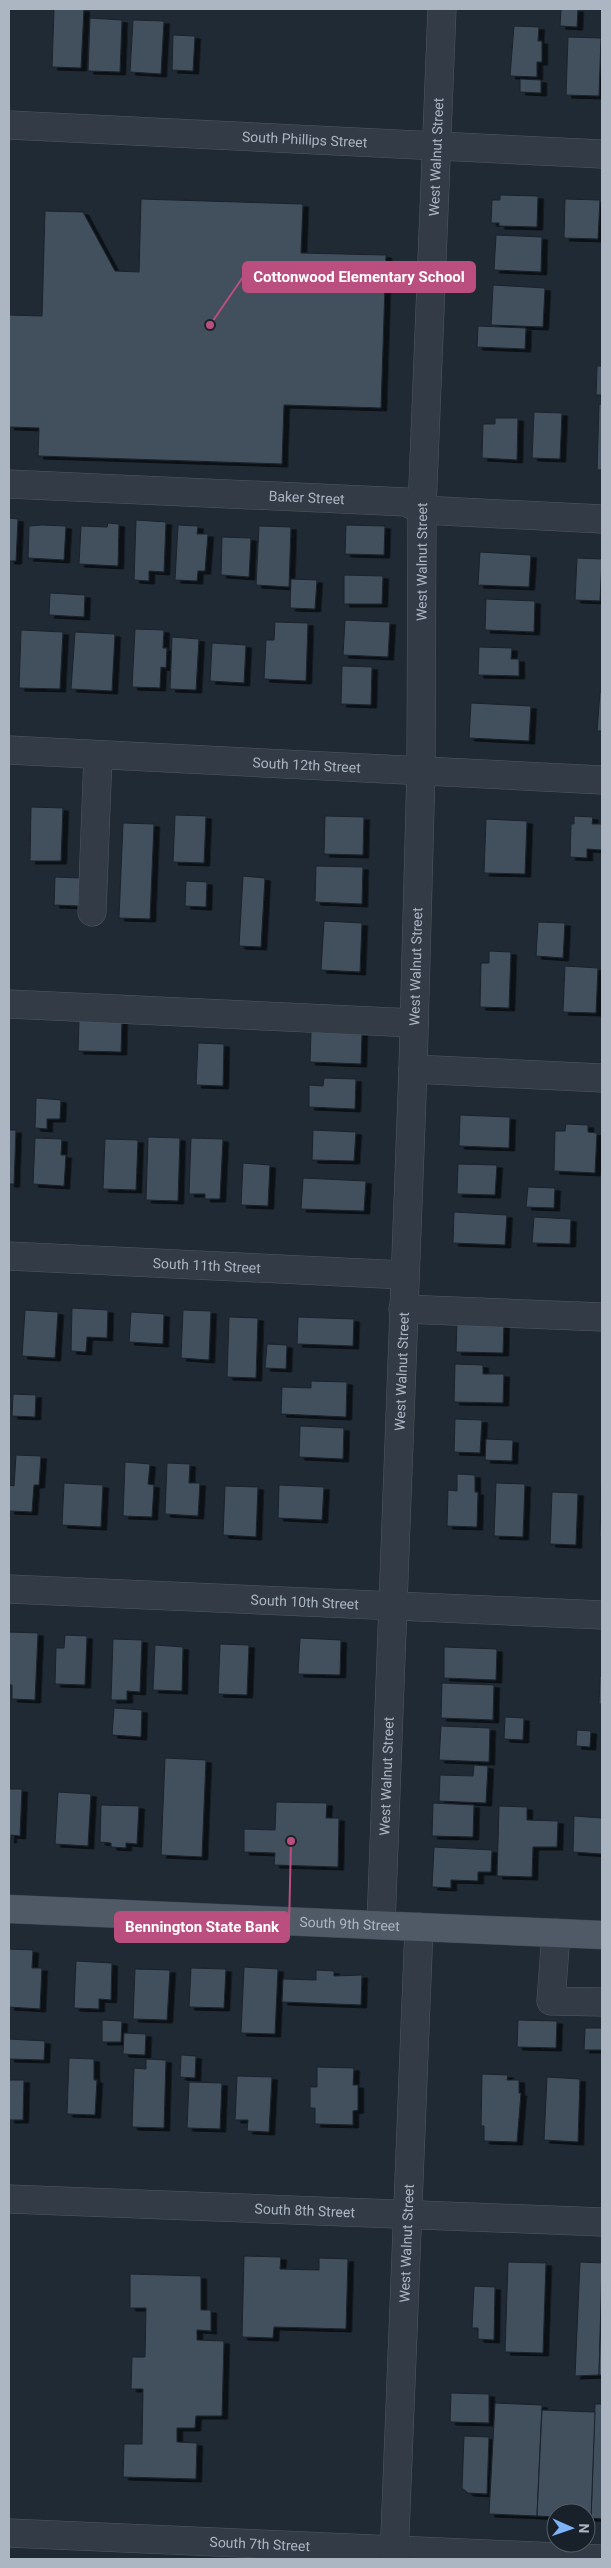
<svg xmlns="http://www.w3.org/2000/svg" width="611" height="2568" viewBox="0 0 611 2568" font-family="Roboto,sans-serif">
<defs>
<filter id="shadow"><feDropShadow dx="5.5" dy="3" stdDeviation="0" flood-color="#0009"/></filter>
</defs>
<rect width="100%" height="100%" fill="#1f2a35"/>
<g fill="#424f5d" stroke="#1a222c" filter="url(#shadow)">
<polygon points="54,9 84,9 81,68 52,67"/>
<polygon points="561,9 578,9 577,27 560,26"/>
<polygon points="90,18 122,20 120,72 88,71"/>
<polygon points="133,20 164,21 161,74 130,72"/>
<polygon points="514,26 539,27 538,41 542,41 542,62 537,62 537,77 510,76"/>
<polygon points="173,35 195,36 193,71 172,70"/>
<polygon points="568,37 601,38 599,96 566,95"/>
<polygon points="520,79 541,80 541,93 520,92"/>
<polygon points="500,195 538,196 537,227 499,226 499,223 491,223 492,200 500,200"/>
<polygon points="141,199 303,204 301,253 386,255 381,408 284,405 282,464 38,456 39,428 9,427 9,315 42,316 45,211 83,212 115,271 139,272"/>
<polygon points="565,199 600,200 598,239 564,238"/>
<polygon points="496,235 542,237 541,272 494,270"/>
<polygon points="493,285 545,288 543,327 491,325"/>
<polygon points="478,326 526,328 525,349 477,347"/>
<polygon points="597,366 602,366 602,395 596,395"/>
<polygon points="599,404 602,404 602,470 597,470"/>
<polygon points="534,412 562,413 560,459 532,458"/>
<polygon points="495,418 518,418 517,460 482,458 483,424 495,424"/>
<polygon points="9,518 18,519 16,561 9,561"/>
<polygon points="136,520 166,522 164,572 149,571 149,581 134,580"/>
<polygon points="108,523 119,524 118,566 79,564 81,526 107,527"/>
<polygon points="42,525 66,526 64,560 28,558 29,526"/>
<polygon points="178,525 198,526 197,534 208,534 205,571 198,571 197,581 175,580"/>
<polygon points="346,525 385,526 384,555 345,554"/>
<polygon points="259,526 291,527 289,587 256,585"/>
<polygon points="222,537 251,538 249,577 221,575"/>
<polygon points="480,552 531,555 529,587 478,585"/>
<polygon points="577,558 602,559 600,601 575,600"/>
<polygon points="344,575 383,576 382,604 344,604"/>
<polygon points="291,579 317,580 315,609 290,608"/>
<polygon points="50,593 85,595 84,617 49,615"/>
<polygon points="486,599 535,601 534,632 485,630"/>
<polygon points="345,620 390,622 388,657 343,655"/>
<polygon points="275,622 308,623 306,681 264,679 266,640 274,640"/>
<polygon points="135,629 164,630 163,648 167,648 166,668 161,667 160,688 132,687"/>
<polygon points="21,630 63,632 60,689 19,688"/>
<polygon points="75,632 115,634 112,691 71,689"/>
<polygon points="172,637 199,639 196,690 170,689"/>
<polygon points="212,643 246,645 244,683 210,681"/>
<polygon points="479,647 512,648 511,659 519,659 519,676 478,675"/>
<polygon points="342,666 372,667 371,705 341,704"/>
<polygon points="600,692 602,692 602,731 597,731"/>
<polygon points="471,703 531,706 529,741 469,738"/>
<polygon points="31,807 63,808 61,861 30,861"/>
<polygon points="175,815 206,816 204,863 173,862"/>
<polygon points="325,816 364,817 363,855 324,854"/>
<polygon points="574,816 593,817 592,824 602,824 602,850 587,849 587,858 570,857 571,824 574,824"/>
<polygon points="486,819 527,821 525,874 484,873"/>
<polygon points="123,823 154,824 150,919 119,918"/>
<polygon points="316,866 363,867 362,904 315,902"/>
<polygon points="243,876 265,878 261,947 239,946"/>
<polygon points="55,877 80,878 79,906 54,905"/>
<polygon points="186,881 207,882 206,907 185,906"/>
<polygon points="324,921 362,923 360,972 321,970"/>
<polygon points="538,922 565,923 563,958 536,956"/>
<polygon points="489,951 511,952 509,1008 480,1007 481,963 489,963"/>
<polygon points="565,966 598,968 596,1013 563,1012"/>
<polygon points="79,1019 122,1020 121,1052 78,1051"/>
<polygon points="311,1032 362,1033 361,1064 310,1062"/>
<polygon points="198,1043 224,1044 223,1086 196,1085"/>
<polygon points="324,1078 356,1079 355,1109 309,1107 309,1085 323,1086"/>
<polygon points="36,1098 61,1100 60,1119 47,1119 47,1129 35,1128"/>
<polygon points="460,1115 510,1117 509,1148 459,1146"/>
<polygon points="566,1124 588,1125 588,1132 597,1133 595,1173 554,1171 555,1131 565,1131"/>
<polygon points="9,1130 16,1130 14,1184 9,1184"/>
<polygon points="313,1130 356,1132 354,1161 312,1160"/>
<polygon points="148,1137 180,1138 178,1201 146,1200"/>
<polygon points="35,1138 62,1139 61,1155 66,1155 64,1186 33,1184"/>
<polygon points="191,1138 223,1139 220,1199 205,1199 205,1194 189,1194"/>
<polygon points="105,1139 138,1140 136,1190 103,1189"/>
<polygon points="243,1163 270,1165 268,1206 241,1205"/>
<polygon points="458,1164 497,1165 495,1195 457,1194"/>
<polygon points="303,1178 366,1181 364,1211 301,1209"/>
<polygon points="528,1187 555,1188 554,1208 526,1207"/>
<polygon points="454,1212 507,1215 505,1245 453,1243"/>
<polygon points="534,1217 571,1219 570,1244 532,1243"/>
<polygon points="72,1308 108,1310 107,1338 87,1337 86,1352 71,1351"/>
<polygon points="25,1310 58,1312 55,1358 22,1356"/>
<polygon points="183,1310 211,1311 209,1360 181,1358"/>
<polygon points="131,1312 164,1314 163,1344 129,1342"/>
<polygon points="229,1317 258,1318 256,1378 227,1377"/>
<polygon points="298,1317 354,1319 353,1346 297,1344"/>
<polygon points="457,1321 504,1323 503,1353 456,1352"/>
<polygon points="267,1344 287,1345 286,1369 265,1368"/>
<polygon points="455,1364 483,1365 483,1374 504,1374 503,1403 454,1402"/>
<polygon points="311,1381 347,1382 346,1417 281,1414 282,1387 311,1388"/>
<polygon points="13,1394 36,1395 35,1417 12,1416"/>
<polygon points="455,1419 482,1420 480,1453 454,1452"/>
<polygon points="300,1426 344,1428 343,1459 299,1457"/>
<polygon points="486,1439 513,1440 512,1461 485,1460"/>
<polygon points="16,1455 41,1456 39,1485 34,1485 32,1512 9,1511 9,1485 14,1486"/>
<polygon points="125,1462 150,1464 148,1484 154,1485 152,1517 123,1516"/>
<polygon points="167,1463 190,1464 189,1483 200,1483 198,1516 165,1514"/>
<polygon points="602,1464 602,1537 600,1537"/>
<polygon points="457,1474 475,1475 475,1492 478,1492 477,1527 447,1526 448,1490 457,1491"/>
<polygon points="64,1483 103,1485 101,1527 62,1525"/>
<polygon points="496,1483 525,1484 523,1537 494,1536"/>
<polygon points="279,1485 324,1487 322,1520 278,1518"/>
<polygon points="225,1486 258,1487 256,1537 223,1535"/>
<polygon points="552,1492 578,1493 576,1545 550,1544"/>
<polygon points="9,1632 38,1633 35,1700 12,1699 12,1685 9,1685"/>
<polygon points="65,1635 87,1636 85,1685 55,1684 56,1648 64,1648"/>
<polygon points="300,1638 341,1640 340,1675 298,1674"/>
<polygon points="113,1639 142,1640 140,1692 127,1691 127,1700 111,1700"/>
<polygon points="220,1644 249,1645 247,1695 218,1694"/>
<polygon points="155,1645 183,1647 182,1691 153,1690"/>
<polygon points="444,1647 497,1649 496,1680 444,1678"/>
<polygon points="600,1676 602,1676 602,1704 599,1704"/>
<polygon points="442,1683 494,1685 493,1720 441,1718"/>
<polygon points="114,1708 142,1710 141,1737 112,1735"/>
<polygon points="505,1717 524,1718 523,1740 504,1739"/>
<polygon points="441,1726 490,1728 489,1762 439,1760"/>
<polygon points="577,1730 591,1731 590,1747 576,1746"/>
<polygon points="165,1758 206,1760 202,1857 161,1855"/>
<polygon points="474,1765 488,1766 486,1803 439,1801 440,1775 473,1776"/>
<polygon points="9,1789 22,1789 20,1836 11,1835 11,1840 9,1840"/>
<polygon points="58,1792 91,1794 88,1846 55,1844"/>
<polygon points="276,1802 327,1803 326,1818 339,1818 338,1867 274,1865 275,1853 244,1852 244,1829 275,1830"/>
<polygon points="433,1803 474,1805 473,1837 432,1836"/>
<polygon points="101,1805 139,1806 137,1844 126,1843 126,1848 111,1847 111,1843 100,1842"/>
<polygon points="499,1806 527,1807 527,1820 558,1821 557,1847 533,1847 532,1877 497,1876"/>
<polygon points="574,1816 602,1818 602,1854 573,1852"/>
<polygon points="434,1847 492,1850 491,1872 478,1872 478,1881 451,1880 451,1888 432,1887"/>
<polygon points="9,1949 33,1950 32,1968 42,1968 40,2009 9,2007"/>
<polygon points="76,1961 112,1963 111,2000 99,1999 99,2009 74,2008"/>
<polygon points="244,1967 278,1969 275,2034 241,2033"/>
<polygon points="191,1968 226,1969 224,2008 189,2007"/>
<polygon points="135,1969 170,1970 167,2020 133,2019"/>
<polygon points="316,1970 334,1971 334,1976 362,1975 361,2005 282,2002 283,1979 316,1980"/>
<polygon points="102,2020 122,2021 121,2042 102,2042"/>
<polygon points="518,2020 557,2021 556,2048 517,2047"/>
<polygon points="585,2028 602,2028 602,2050 584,2050"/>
<polygon points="124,2033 146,2034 145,2055 123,2054"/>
<polygon points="9,2039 45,2041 44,2060 9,2059"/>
<polygon points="181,2055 196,2056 195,2078 180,2077"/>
<polygon points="69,2058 94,2059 94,2080 97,2080 95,2115 67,2114"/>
<polygon points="146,2059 166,2060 164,2128 132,2127 134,2068 146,2069"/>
<polygon points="317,2067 354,2068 353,2085 358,2085 358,2110 353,2111 353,2125 315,2124 315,2108 310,2108 310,2087 317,2087"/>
<polygon points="482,2074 508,2075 507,2080 519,2080 519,2093 521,2093 517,2142 484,2141 484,2126 481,2126"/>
<polygon points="237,2076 272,2077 269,2132 247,2131 248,2120 235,2120"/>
<polygon points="547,2077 580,2079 578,2142 544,2140"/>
<polygon points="9,2080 24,2080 23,2120 9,2120"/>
<polygon points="189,2082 222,2083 220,2129 187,2128"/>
<polygon points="244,2256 281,2257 280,2269 319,2270 319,2258 348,2259 346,2329 274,2327 273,2338 242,2337"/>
<polygon points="508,2262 546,2263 543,2353 505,2352"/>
<polygon points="580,2262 602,2263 599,2375 575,2376"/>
<polygon points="130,2274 201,2276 201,2310 211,2310 211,2331 197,2330 197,2340 224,2341 222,2416 196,2416 195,2428 177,2428 177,2442 197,2443 196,2479 123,2477 124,2444 142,2444 143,2389 131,2389 132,2357 145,2357 146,2308 130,2308"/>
<polygon points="474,2286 495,2287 494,2340 478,2339 478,2328 472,2328"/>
<polygon points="602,2289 602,2375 599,2375"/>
<polygon points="451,2393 489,2394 489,2423 450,2422"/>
<polygon points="495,2403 542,2405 537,2516 489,2514"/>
<polygon points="595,2404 602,2404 602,2519 591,2518"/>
<polygon points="542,2410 595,2412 591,2518 586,2518 586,2513 556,2513 556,2517 537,2516"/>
<polygon points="464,2436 489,2437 487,2494 468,2493 462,2488"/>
</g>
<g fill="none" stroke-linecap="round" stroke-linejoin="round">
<g stroke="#505964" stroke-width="29">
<g id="minor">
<path id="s1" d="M9,125L602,154"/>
<path id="s2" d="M9,484L406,502L422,510L602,519"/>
<path id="s3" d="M9,750L602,780"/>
<polyline points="92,912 98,755"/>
<polyline points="9,1004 414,1023"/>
<polyline points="413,1069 602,1078"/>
<path id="s4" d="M9,1256L404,1275"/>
<polyline points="403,1309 602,1317"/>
<path id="s5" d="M9,1589L602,1615"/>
<path id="s6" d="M381,1925L413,1069L421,770L422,510L442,9"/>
<polyline points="556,1933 551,2001 602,2002"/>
<path id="s7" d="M9,2199L602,2222"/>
<path id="s8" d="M9,2533L602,2559"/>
<path id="s9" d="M394,2559L419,1927"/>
</g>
</g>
<g stroke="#3c444f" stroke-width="29">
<g id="major">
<path id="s10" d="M9,1909L602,1935"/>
</g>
</g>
<use href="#minor" stroke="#323b46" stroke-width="28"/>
<use href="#major" stroke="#505a66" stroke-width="28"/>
</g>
<g text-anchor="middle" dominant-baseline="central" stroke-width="4" stroke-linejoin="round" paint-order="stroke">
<g font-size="14" fill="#acb6c3" stroke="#18202a">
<text stroke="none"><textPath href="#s1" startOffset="296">South Phillips Street</textPath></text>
<text stroke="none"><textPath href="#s6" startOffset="1769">West Walnut Street</textPath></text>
<text stroke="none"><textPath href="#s2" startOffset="298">Baker Street</textPath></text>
<text stroke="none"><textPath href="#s6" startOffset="1364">West Walnut Street</textPath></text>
<text stroke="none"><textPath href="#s3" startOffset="298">South 12th Street</textPath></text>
<text stroke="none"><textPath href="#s6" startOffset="959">West Walnut Street</textPath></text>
<text stroke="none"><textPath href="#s4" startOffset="198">South 11th Street</textPath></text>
<text stroke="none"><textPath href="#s6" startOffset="554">West Walnut Street</textPath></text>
<text stroke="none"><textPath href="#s5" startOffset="296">South 10th Street</textPath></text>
<text stroke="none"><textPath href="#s6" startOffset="149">West Walnut Street</textPath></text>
<text stroke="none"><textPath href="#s10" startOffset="341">South 9th Street</textPath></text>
<text stroke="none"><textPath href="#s7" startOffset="296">South 8th Street</textPath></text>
<text stroke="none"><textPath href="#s9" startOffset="316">West Walnut Street</textPath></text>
<text stroke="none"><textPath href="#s8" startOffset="251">South 7th Street</textPath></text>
</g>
</g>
<path fill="none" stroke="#ba4f7f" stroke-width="2" d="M210 325L243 277M291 1841L289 1927"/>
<g fill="#ba4f7f" stroke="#18202a" stroke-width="2">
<circle cx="210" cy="325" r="5"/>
<circle cx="291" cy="1841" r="5"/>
</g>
<g fill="#ba4f7f" stroke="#ba4f7f" stroke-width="2">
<rect x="243" y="262" width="232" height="30" rx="5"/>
<rect x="115" y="1912" width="174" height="30" rx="5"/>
</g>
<g font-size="15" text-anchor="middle" font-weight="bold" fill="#fff">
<text x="359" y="282">Cottonwood Elementary School</text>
<text x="202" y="1932">Bennington State Bank</text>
</g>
<rect width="611" height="2568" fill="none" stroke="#acb6c3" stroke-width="20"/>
<g transform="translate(571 2528) rotate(92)"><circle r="24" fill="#18202a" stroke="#535c67"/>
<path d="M0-4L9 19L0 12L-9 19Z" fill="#7eb3f6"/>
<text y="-8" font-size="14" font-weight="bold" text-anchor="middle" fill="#acb6c3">N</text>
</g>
</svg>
